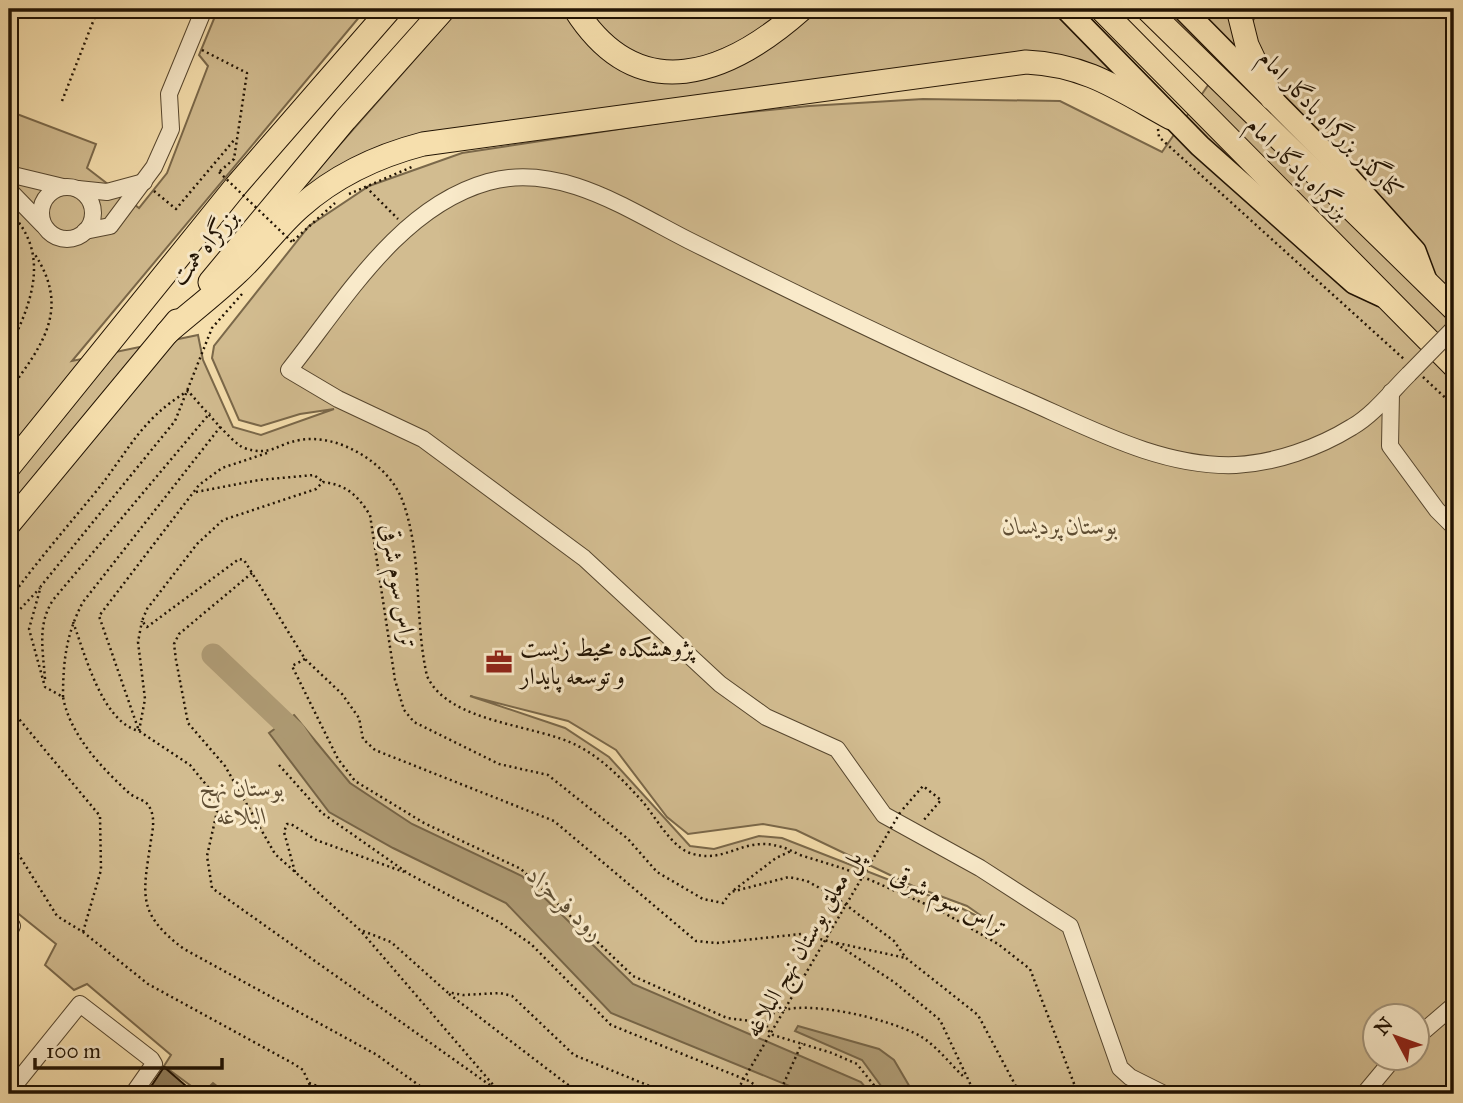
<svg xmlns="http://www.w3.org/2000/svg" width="1463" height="1103" viewBox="0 0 1463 1103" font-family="'IM FELL Great Primer',Amiri,serif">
<rect width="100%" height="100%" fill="#f6dfad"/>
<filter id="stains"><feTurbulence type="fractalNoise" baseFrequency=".00286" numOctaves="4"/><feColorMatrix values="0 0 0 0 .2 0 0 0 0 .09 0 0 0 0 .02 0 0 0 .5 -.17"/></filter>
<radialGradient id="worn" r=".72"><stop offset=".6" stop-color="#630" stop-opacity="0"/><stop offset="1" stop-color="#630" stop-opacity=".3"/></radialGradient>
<g fill="#d2bc90" stroke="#7a684a" stroke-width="2" fill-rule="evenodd">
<path d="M218,9H366L72,361L198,335L203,360L233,427L261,435L334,409L300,414L261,426L239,420L212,358L214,346L309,226L369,186L462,153L692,118L809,106L923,99L1060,101L1162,152L1233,49L1192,9H1231L1238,40L1254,19V9H1454V1094H227L213,1083L202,1094L164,1066L171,1055L87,984L74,990L45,965L56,944L15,911L16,897L9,890V111L96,144L87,168L139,208L167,173L208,66L199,55ZM470,696L568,721L616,750L667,817L688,834L763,824L796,830L913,886L967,906L993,924L961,908L782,838L759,836L714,849L690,846L609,757L565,728ZM1376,1016H1418V1058H1376Z"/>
<polygon points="459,9 568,9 667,78 810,9 1056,9 1154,104 1067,60 444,135 283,209"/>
<polygon points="581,9 793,9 764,32 679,67 622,53"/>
</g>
<g fill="#ae9a73" stroke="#766446" stroke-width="2">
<polygon points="294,715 350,783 412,824 522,876 633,984 861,1082 871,1094 809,1094 611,1013 506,903 393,848 329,812 269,733"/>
<polygon points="798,1026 879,1049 894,1060 914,1094 887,1094 862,1060 795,1031"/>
</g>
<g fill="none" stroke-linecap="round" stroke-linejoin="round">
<polyline stroke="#ae9a73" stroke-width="23" points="213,655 294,732 304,747"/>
</g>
<polygon fill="#907d5b" stroke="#211303" stroke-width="2" points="164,1067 185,1085 177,1094 146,1094"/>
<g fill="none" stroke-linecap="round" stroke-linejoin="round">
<g stroke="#56462e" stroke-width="18">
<g id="minor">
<polyline points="9,174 63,187"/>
<circle cx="67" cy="213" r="26"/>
<polyline points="78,189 107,192 144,182"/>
<polyline points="9,190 43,225"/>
<polyline points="85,231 110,226 154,167 171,129 169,94 204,9"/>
<polyline points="1391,392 1390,446 1437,510 1454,527"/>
<polyline points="9,931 12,926"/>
<polyline points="1418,1036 1454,1005"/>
<polyline points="9,1092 80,1004 151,1059 154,1064 133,1094"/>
<path d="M1164,1094L1130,1077L1120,1068L1070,926L980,868L884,815L837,749L766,717L720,684L584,558L423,439L338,399L289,370C344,301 399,207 488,182C559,162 627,209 688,240C798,295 908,349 1021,398C1088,427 1161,468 1236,465C1275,463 1318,448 1352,427C1373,415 1391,392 1409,374"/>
<polyline points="1364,1094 1394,1058"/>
</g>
</g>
<g stroke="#211303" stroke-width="24">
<g id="major">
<polyline points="1066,9 1200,146 1354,283 1382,296"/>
<polyline points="1183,9 1343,171 1415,251 1427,283"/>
</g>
</g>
<g stroke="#211303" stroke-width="25">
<g id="highway">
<path d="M575,9C639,110 729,74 802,9"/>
<polyline points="1101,9 1454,366"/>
<polyline points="1147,9 1454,309"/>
<polyline points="1238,9 1247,45 1272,98"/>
<polyline points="210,282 345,120 444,9"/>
<path d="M167,333C190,313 215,294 237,273C259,253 277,227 300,207C336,175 377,156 423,144L1026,62C1087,65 1120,90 1171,118"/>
<polyline points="9,467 236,186 390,9"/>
<polyline points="9,524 177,321"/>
</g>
</g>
<g stroke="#211303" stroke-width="2.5" stroke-dasharray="2 3.5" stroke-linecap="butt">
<polyline points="202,50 247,73 234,159 219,172"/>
<polyline points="62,101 98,9"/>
<polyline points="1158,129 1159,137 1405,360"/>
<polyline points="366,187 398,219"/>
<polyline points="154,191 176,209 235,139"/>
<polyline points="349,194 414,166"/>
<polyline points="293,241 335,203"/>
<path d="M242,294L212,328L175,421L41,586L29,629L45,687L63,697C70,735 101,767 129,793C136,799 147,800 150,808C155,818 153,829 151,840C143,895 136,913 184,949L377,1055L431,1094"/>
<path d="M9,349C29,308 50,260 16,219"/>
<polyline points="1423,377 1454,406"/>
<path d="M9,391C43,344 71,309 34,253"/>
<polyline points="267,453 222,468 199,485 99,616 139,731 190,765 213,793 218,807 207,856 212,888 494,1088"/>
<polyline points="196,492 259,480 314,475 322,481"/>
<polyline points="9,549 17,555 9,566"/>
<polyline points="252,573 179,634 174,644 176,660 188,723 225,766 275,854 360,930 501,1094"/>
<path d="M9,600C36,563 65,529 94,494C128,453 139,420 188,391C198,402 233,444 244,448C271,457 276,444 300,440C340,433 390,465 403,502C423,558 414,619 427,676C449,724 537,724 578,746C603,759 623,780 642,801C656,817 672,849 693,854C733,865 747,826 800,855"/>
<polyline points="9,621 40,588"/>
<path d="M73,622C85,654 102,722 139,731L145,699L138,642L142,621"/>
<polyline points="305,659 292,666 338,759 355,781 424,823 521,869 633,976 727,1018 766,1023"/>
<path d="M45,679C43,650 37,625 53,600L210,413"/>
<path d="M63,697C63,662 66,634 83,602L221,426"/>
<polyline points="9,707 100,816 101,870 83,932"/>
<polyline points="279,765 322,813 409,874 499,922 531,944 611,1025 749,1081 761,1089 781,1094"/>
<polyline points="903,809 923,786 941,800 923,821"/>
<polyline points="9,839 57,916 83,932 148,984 294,1064 303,1070 314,1094"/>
<polyline points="800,855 845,869 939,910 998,944 1030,969 1078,1094"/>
<polyline points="295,872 284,832 287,824 291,824 316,840 404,872"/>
<polyline points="734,890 776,858 791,851"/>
<polyline points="363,931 391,942 447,992 463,995 500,993 512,996 574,1055 669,1094"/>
<polyline points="837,943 906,958"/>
<polyline points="449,994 580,1094"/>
<polyline points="309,1083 340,1094"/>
<polyline points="779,1094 802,1043"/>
<path d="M881,1094L857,1064L832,1053L773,1035L767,1029V1018C791,993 893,1020 920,1036C937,1046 950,1064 964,1077"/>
<path d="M975,1094L940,1020L894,982L835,943L801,934L717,943L696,941L554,821L375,750L363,739L359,718L342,694L305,659L244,560L239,559L147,627L142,621L147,609L197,544L223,520L316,489L323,482C347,485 357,495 370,515L395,680L404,710L414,722L499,764L548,775L628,839L657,872L703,899L723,903L731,892L789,877L807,881L834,896L894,941L906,958L978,1015L1020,1094"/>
</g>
<use href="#minor" stroke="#f9eaca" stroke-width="16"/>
<use href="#major" stroke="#f6dfad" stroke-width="21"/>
<use href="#highway" stroke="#f6dfad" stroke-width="23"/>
<g stroke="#56462e" stroke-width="18" stroke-linecap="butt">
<polyline id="minor-bridge" points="1409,374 1454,328"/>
</g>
<g stroke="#211303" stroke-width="2.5" stroke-dasharray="2 3.5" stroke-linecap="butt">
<polyline points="219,172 292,242"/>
<polyline points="735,1094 901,811"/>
</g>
<use href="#minor-bridge" stroke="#f9eaca" stroke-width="16"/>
</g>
<defs>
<g id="office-bare" transform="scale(2.1)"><path d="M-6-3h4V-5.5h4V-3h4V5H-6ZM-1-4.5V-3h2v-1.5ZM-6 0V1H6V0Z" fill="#8f2418" stroke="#f9eaca" stroke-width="2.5" paint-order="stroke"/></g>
</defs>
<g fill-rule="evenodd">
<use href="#office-bare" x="499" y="662"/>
</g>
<g text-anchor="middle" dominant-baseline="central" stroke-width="6" stroke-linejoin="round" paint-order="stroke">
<g font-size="24" fill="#211303" stroke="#f9eaca">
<text transform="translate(1331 124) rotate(46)">کنارگذر بزرگراه یادگار امام</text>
<text transform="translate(1298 168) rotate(45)">بزرگراه یادگار امام</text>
<text transform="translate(204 247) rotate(-50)">بزرگراه همت</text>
<text transform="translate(399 586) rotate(81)">تراس سوم شرقی</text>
<text transform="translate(949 901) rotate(27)">تراس سوم شرقی</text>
<text transform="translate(803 944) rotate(-60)">پل معلق بوستان نهج البلاغه</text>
</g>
<g font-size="24" font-style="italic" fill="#5f4e34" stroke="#f9eaca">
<text x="1060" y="526">بوستان پردیسان</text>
<text x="242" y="788">بوستان نهج<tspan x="242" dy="28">البلاغه</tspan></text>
</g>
<g font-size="24" fill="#211303" stroke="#f9eaca" text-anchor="start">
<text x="520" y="648">پژوهشکده محیط زیست<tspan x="520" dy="28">و توسعه پایدار</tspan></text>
</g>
<g font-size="26" font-style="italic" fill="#605035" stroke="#f9eaca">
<text transform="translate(566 903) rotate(43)">رود فرحزاد</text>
</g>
</g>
<rect width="1463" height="1103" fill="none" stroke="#f6dfad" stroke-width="35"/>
<rect x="10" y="10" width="1442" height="1082" fill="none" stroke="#211303" stroke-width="3.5"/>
<rect x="18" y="18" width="1428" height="1068" fill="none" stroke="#211303" stroke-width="2"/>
<g transform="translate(1396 1037) rotate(311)"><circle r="33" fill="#f9eaca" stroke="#a3947a" stroke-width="2"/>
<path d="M0-5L12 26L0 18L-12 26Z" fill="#8f2418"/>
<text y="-10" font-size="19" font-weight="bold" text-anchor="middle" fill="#211303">N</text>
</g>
<path d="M35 1058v10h187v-10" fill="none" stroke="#211303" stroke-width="3.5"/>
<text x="46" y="1058" font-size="21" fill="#211303" stroke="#f9eaca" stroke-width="5" paint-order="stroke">100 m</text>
<rect width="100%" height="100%" filter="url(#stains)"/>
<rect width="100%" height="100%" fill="url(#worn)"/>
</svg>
